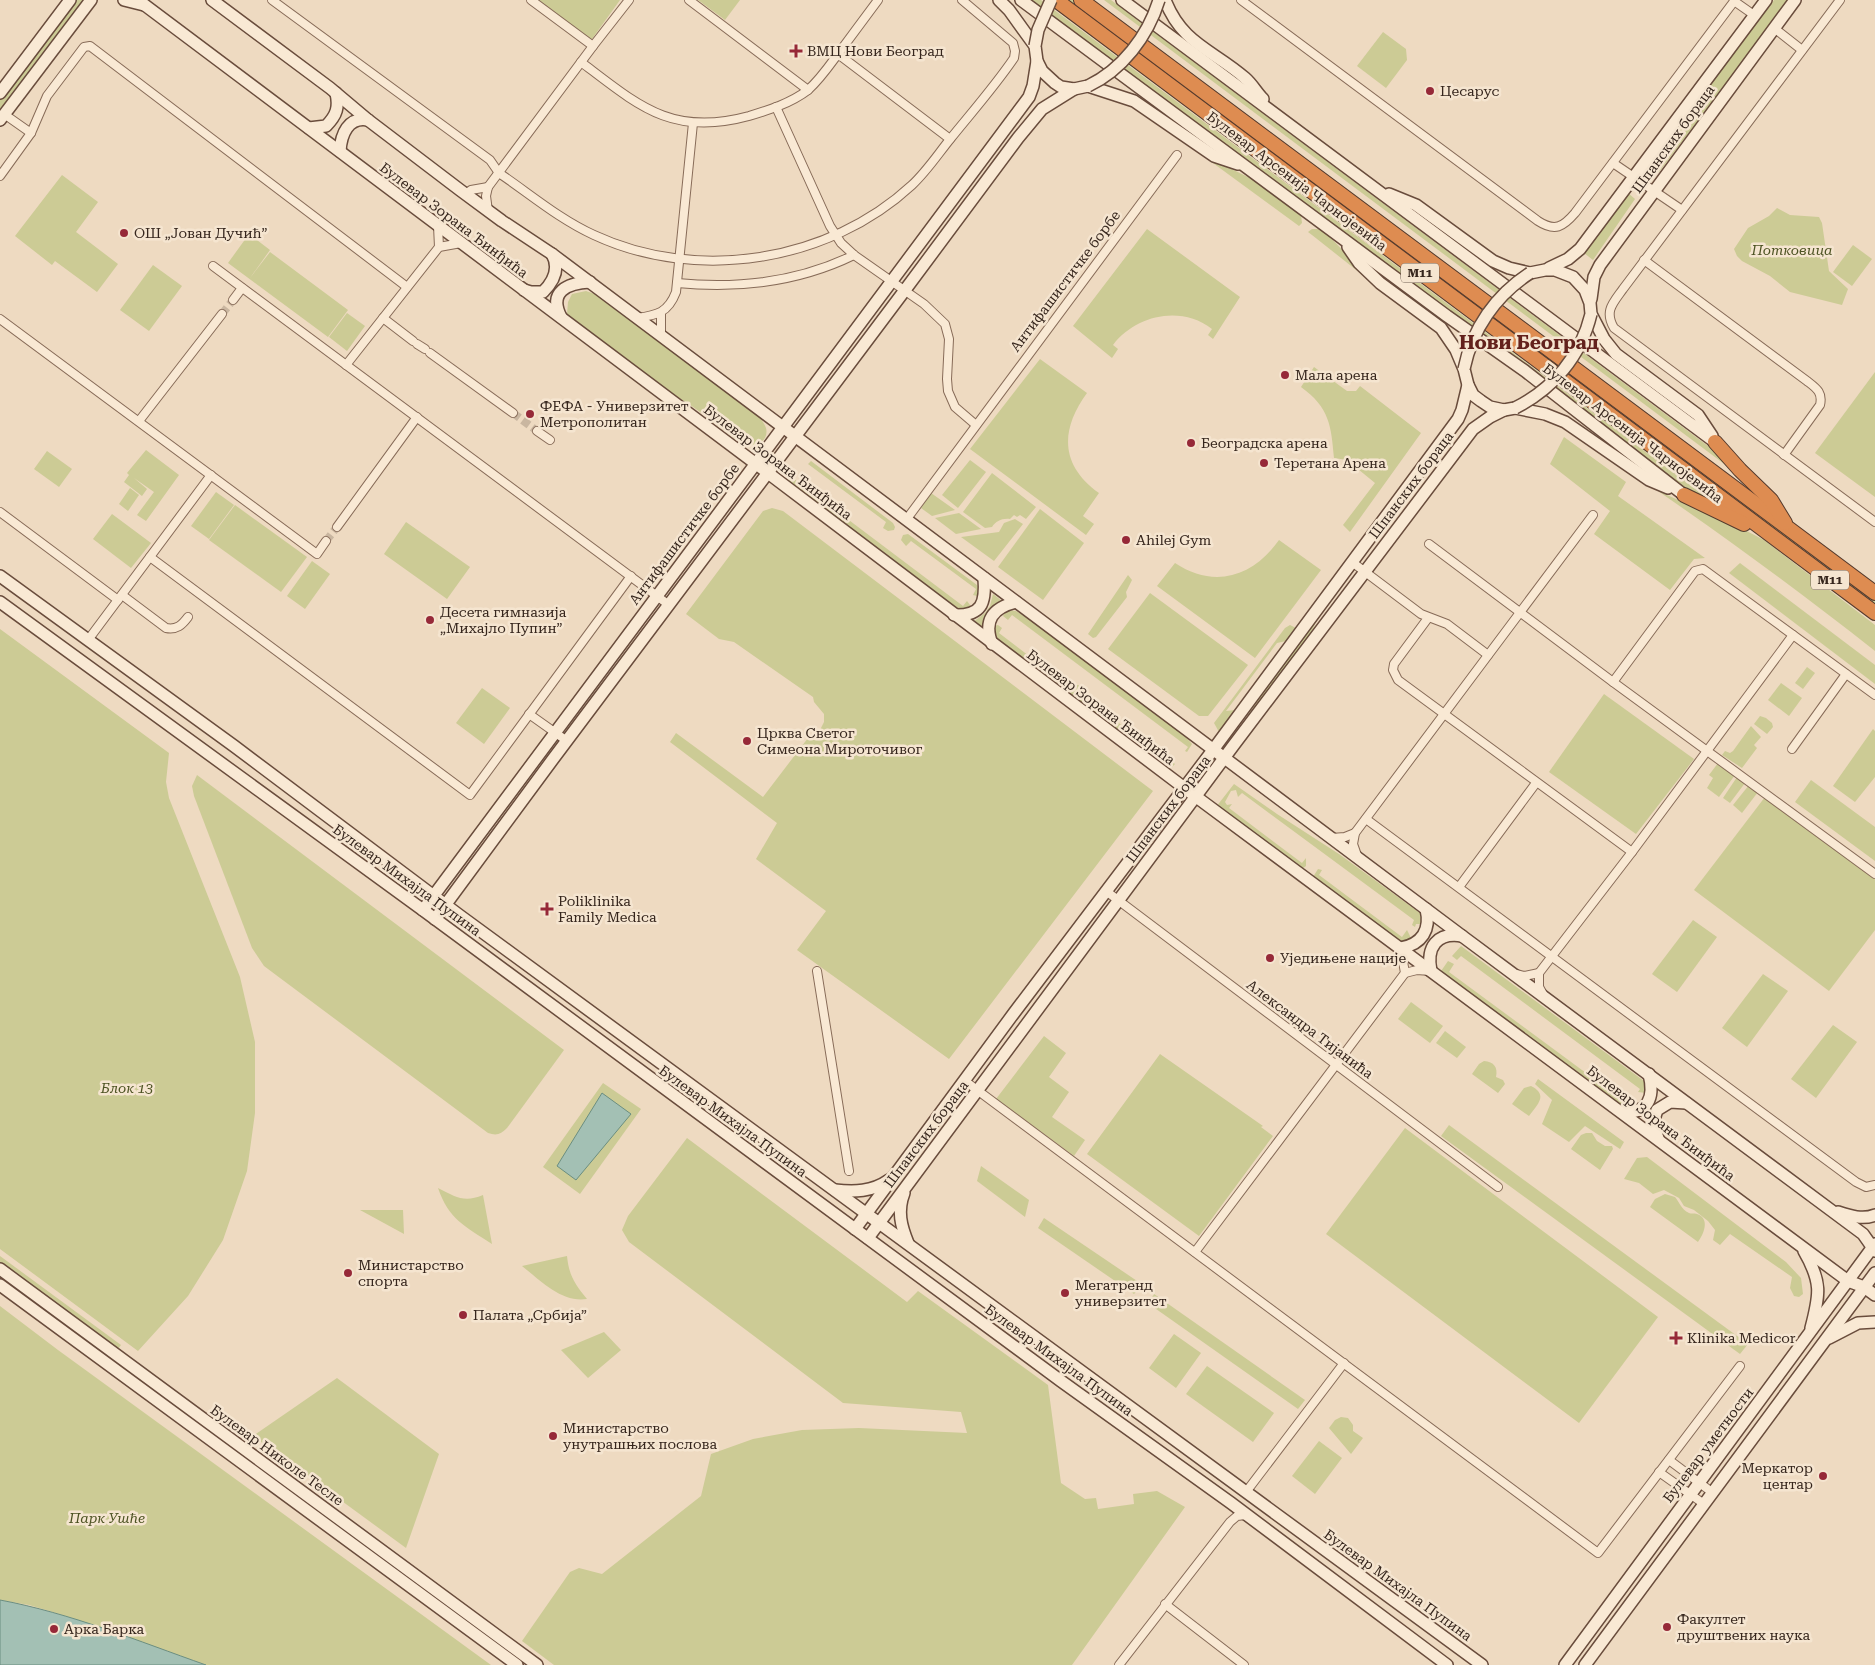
<svg xmlns="http://www.w3.org/2000/svg" width="1875" height="1665" viewBox="0 0 1875 1665" font-family="'Roboto Serif',serif">
<rect width="100%" height="100%" fill="#eedac1"/>
<g fill="#cccb95">
<polygon points="76,0 83,0 0,109 0,98"/>
<polygon points="538,0 620,0 592,39 590,39"/>
<polygon points="698,0 740,0 725,20"/>
<polygon points="1031,0 1041,0 1714,503 1683,488"/>
<polygon points="1064,0 1075,0 1875,597 1875,605"/>
<polygon points="1104,0 1111,0 1712,449 1739,475"/>
<polygon points="1774,0 1789,0 1659,172 1652,168 1710,85"/>
<polygon points="1383,32 1406,49 1407,60 1386,88 1357,66"/>
<polygon points="1187,144 1209,158 1252,179 1298,212 1301,215 1302,223 1299,226"/>
<polygon points="62,175 98,202 76,232 118,264 97,292 55,261 52,265 15,236"/>
<polygon points="1628,193 1635,199 1593,260 1584,253"/>
<polygon points="1777,208 1790,215 1819,217 1822,223 1829,271 1848,289 1842,305 1790,292 1770,276 1742,261 1737,256 1734,249 1748,228 1769,216"/>
<path d="M1147,229L1240,297L1213,339L1208,335L1212,329C1181,305 1136,315 1113,345L1118,349L1112,358L1073,326Z"/>
<polygon points="1312,229 1319,229 1328,235 1379,288 1312,235 1308,232"/>
<polygon points="249,234 270,250 250,278 270,252 348,310 328,337 228,263"/>
<polygon points="1853,245 1872,259 1852,286 1833,272"/>
<polygon points="153,265 182,286 149,331 120,310"/>
<path d="M586,291L595,294L755,412C759,417 764,422 766,428C769,439 758,448 747,445C735,441 712,420 700,412C687,402 672,394 658,385C630,366 604,346 577,326L567,314L568,302L572,294Z"/>
<polygon points="347,313 365,326 347,351 329,337"/>
<path d="M1040,359L1087,393C1060,430 1060,465 1099,493L1083,516L1094,524L1086,535L970,449Z"/>
<path d="M1314,367L1347,391H1356L1360,386L1421,433L1350,532L1343,525L1375,483L1347,460L1334,458C1331,426 1330,408 1301,387Z"/>
<polygon points="1875,372 1875,497 1815,453"/>
<polygon points="1564,437 1626,482 1618,496 1705,558 1694,559 1670,590 1594,534 1610,511 1550,464"/>
<polygon points="146,450 179,475 146,521 137,515 154,492 134,478 147,489 142,496 124,482 129,475 127,473"/>
<polygon points="47,451 72,469 59,487 34,469"/>
<polygon points="970,460 986,472 958,508 942,495"/>
<polygon points="811,461 893,523 895,527 894,530 888,531 883,528 886,522 808,464"/>
<path d="M992,473L1036,507L1026,519L1020,515L1017,517L1014,515L1010,519C1002,518 996,521 992,527L985,528L963,512Z"/>
<polygon points="793,478 963,606 967,601 973,609 963,611 952,606 786,481"/>
<polygon points="130,488 139,495 128,511 119,504"/>
<path d="M1658,491L1737,526L1764,540L1875,625V651C1804,595 1732,542 1658,491Z"/>
<polygon points="216,492 234,505 209,539 191,526"/>
<polygon points="931,493 955,510 932,516 921,508"/>
<polygon points="235,505 307,557 281,592 209,540"/>
<polygon points="772,508 783,511 1153,791 949,1059 797,950 826,911 756,859 777,823 670,742 676,733 763,797 808,738 820,730 824,722 824,714 814,702 813,697 734,642 719,639 686,614 763,511"/>
<polygon points="1040,509 1084,543 1043,600 998,567"/>
<polygon points="959,513 981,529 956,534 935,518"/>
<polygon points="112,514 151,543 131,568 93,539"/>
<polygon points="1015,519 1023,524 994,561 961,537 999,532 1004,523"/>
<polygon points="406,522 470,567 447,599 384,554"/>
<polygon points="908,534 977,585 981,590 981,597 973,595 976,589 911,541 906,546 901,540 903,535"/>
<path d="M1279,540L1321,570L1255,658L1157,586L1175,563C1214,589 1253,577 1279,540Z"/>
<polygon points="312,561 330,574 305,609 287,596"/>
<polygon points="1740,563 1875,665 1875,684 1729,573"/>
<polygon points="1128,575 1132,580 1126,592 1127,597 1096,637 1093,638 1088,634"/>
<polygon points="1340,586 1342,587 1317,620 1307,641 1231,740 1286,659"/>
<polygon points="1150,593 1248,665 1208,716 1199,716 1108,649"/>
<polygon points="993,594 1002,601 999,603 982,630 973,622 985,613 990,606"/>
<polygon points="1006,610 1016,611 1026,617 1185,736 1192,744 1187,752 1185,751 1188,747 1012,615 1008,620 1003,616"/>
<polygon points="998,625 1002,628 999,633 1054,675 1059,670 1063,673 1063,682 1058,683 1052,682 999,641 993,635 994,626"/>
<polygon points="1290,625 1296,628 1286,641 1277,643 1226,711 1235,710 1219,732 1214,723 1285,628"/>
<polygon points="0,629 169,753 166,782 169,798 240,977 255,1042 255,1113 247,1171 223,1240 188,1296 138,1351 0,1249"/>
<polygon points="1807,667 1815,673 1803,689 1795,683"/>
<polygon points="1781,683 1802,698 1789,716 1768,700"/>
<polygon points="1074,685 1078,685 1083,688 1079,694 1175,764 1172,767 1071,696 1069,691"/>
<polygon points="482,688 510,708 484,744 456,723"/>
<polygon points="1604,694 1694,759 1636,834 1549,772"/>
<polygon points="1760,716 1766,718 1772,723 1773,727 1767,734 1754,724"/>
<polygon points="1751,726 1761,737 1754,745 1757,748 1742,768 1722,755 1725,751 1730,753 1733,751"/>
<polygon points="1873,729 1875,731 1875,777 1855,802 1833,786"/>
<polygon points="1718,763 1735,775 1719,797 1707,788 1713,778 1709,775"/>
<path d="M197,775L564,1050L507,1128C501,1134 497,1136 488,1133L276,975L264,966L252,948L194,796L192,786Z"/>
<polygon points="1737,777 1745,783 1730,803 1723,798"/>
<polygon points="1811,780 1875,827 1875,861 1795,802"/>
<polygon points="1234,784 1277,814 1339,854 1420,913 1424,920 1421,924 1416,924 1415,927 1412,925 1414,920 1242,793 1238,797 1236,790 1231,791 1225,802 1227,805 1232,804 1229,808 1302,863 1306,858 1306,866 1302,869 1216,807"/>
<polygon points="1749,785 1758,792 1742,813 1733,805"/>
<polygon points="1765,797 1875,877 1875,930 1829,991 1694,890"/>
<polygon points="1318,869 1322,870 1319,875 1402,937 1407,930 1411,938 1401,944 1313,877"/>
<polygon points="1693,920 1717,937 1677,992 1652,974"/>
<polygon points="1461,946 1644,1081 1648,1089 1646,1093 1638,1092 1640,1089 1461,956 1457,960 1452,956"/>
<polygon points="1448,961 1454,964 1449,972 1628,1104 1635,1105 1625,1110 1439,974"/>
<polygon points="1763,974 1788,991 1747,1047 1722,1028"/>
<polygon points="1411,1002 1443,1026 1430,1043 1398,1019"/>
<polygon points="1833,1025 1857,1042 1816,1098 1791,1079"/>
<polygon points="1445,1031 1466,1047 1457,1058 1436,1043"/>
<polygon points="1044,1036 1066,1053 1049,1077 1069,1092 1052,1117 1085,1140 1074,1156 996,1099"/>
<polygon points="1160,1054 1263,1126 1261,1127 1273,1136 1199,1236 1087,1154"/>
<path d="M1484,1061C1494,1062 1498,1067 1496,1077L1503,1080L1505,1084L1498,1093L1472,1074L1479,1064Z"/>
<polygon points="1538,1079 1624,1142 1620,1149 1585,1126 1569,1142 1542,1124 1552,1100 1535,1084"/>
<polygon points="603,1083 641,1109 580,1194 543,1167"/>
<path d="M1531,1086C1549,1095 1537,1105 1529,1116L1512,1104L1524,1088Z"/>
<polygon points="1449,1125 1748,1344 1740,1354 1441,1136"/>
<polygon points="1405,1128 1658,1317 1579,1423 1326,1234"/>
<polygon points="1586,1133 1592,1133 1597,1141 1605,1146 1612,1146 1613,1149 1600,1170 1571,1149 1581,1135"/>
<polygon points="687,1138 907,1302 918,1291 1048,1385 1061,1483 1085,1499 1096,1498 1098,1509 1134,1504 1133,1494 1157,1491 1185,1507 1072,1665 554,1665 522,1641 570,1572 579,1568 602,1574 701,1496 711,1454 753,1439 802,1430 859,1428 967,1433 961,1412 843,1403 629,1242 622,1230 628,1216"/>
<polygon points="1647,1157 1786,1262 1801,1278 1803,1294 1799,1297 1794,1296 1790,1288 1792,1277 1730,1234 1720,1245 1713,1240 1715,1230 1708,1221 1694,1210 1684,1206 1679,1198 1664,1190 1653,1194 1639,1183 1624,1179 1637,1158"/>
<polygon points="981,1166 1029,1200 1025,1217 977,1181"/>
<path d="M438,1188C456,1197 464,1203 483,1195L492,1244C465,1226 449,1220 438,1188Z"/>
<path d="M1665,1194L1675,1197C1680,1203 1681,1209 1689,1213C1691,1214 1694,1213 1697,1214C1711,1219 1703,1235 1698,1242L1650,1207L1655,1199Z"/>
<polygon points="360,1210 403,1210 404,1234"/>
<polygon points="1044,1218 1143,1285 1134,1294 1038,1228"/>
<polygon points="0,1256 121,1345 118,1349 0,1262"/>
<path d="M567,1256C569,1276 575,1284 587,1299C562,1303 541,1281 522,1266Z"/>
<polygon points="1154,1294 1305,1400 1298,1409 1149,1304"/>
<polygon points="0,1306 58,1350 491,1665 206,1665 59,1614 29,1605 0,1600"/>
<polygon points="604,1332 621,1350 588,1378 561,1350"/>
<polygon points="1174,1334 1201,1353 1176,1388 1149,1368"/>
<polygon points="1207,1366 1274,1413 1253,1442 1186,1394"/>
<polygon points="337,1378 439,1454 406,1548 253,1436"/>
<polygon points="1341,1417 1348,1418 1353,1425 1353,1431 1363,1438 1351,1454 1329,1428 1335,1420"/>
<polygon points="1319,1441 1342,1458 1315,1494 1292,1476"/>
</g>
<g fill="#a3c0b4" stroke="#6b8e80">
<polygon points="602,1093 631,1114 576,1180 557,1166"/>
<path d="M0,1600C70,1613 138,1641 206,1665H0Z"/>
</g>
<g fill="none" stroke-linecap="round" stroke-linejoin="round">
<g stroke="#c9b6a0" stroke-width="8" stroke-dasharray="8 4" stroke-linecap="butt">
<polyline points="222,314 233,300"/>
<polyline points="513,413 537,431"/>
<polyline points="326,541 337,527"/>
</g>
<g stroke="#876b58" stroke-width="10">
<g id="street">
<path d="M272,0L490,160L499,173C530,194 559,219 594,235C697,283 829,262 912,185C927,171 938,154 951,138C972,112 995,86 1014,58L1015,51L1013,43L962,0"/>
<polyline points="531,0 593,46"/>
<polyline points="689,0 808,90"/>
<path d="M1241,0L1538,221C1555,232 1563,227 1575,213L1735,0"/>
<path d="M1840,0L1623,289C1613,303 1604,311 1614,328L1875,522"/>
<polyline points="1734,1 1754,15"/>
<polyline points="1774,28 1802,50"/>
<polyline points="838,54 950,139"/>
<path d="M581,62C639,106 672,137 749,116C769,110 791,103 808,90C818,81 827,69 835,58C849,39 864,19 878,0"/>
<polyline points="776,107 830,226 841,243 854,255 924,304 945,324 949,339 947,379 948,391 955,407 976,425"/>
<polyline points="4,114 31,133"/>
<polyline points="1613,163 1682,210"/>
<polyline points="0,176 31,133 47,96 84,47 90,46 407,287"/>
<polyline points="465,194 471,190 488,187"/>
<polyline points="488,211 486,196 488,187 593,46 629,0"/>
<polyline points="438,226 439,247"/>
<path d="M1644,260L1807,381C1816,388 1823,392 1820,405L1784,455"/>
<polyline points="213,266 669,605"/>
<path d="M677,283C738,289 799,282 854,255"/>
<polyline points="233,300 242,288"/>
<polyline points="661,314 661,335"/>
<polyline points="383,318 413,341"/>
<path d="M637,318C657,315 668,313 676,292L693,123"/>
<polyline points="0,319 317,554 326,541"/>
<polyline points="417,344 425,349"/>
<polyline points="430,353 513,413"/>
<polyline points="346,365 439,247 461,243"/>
<polyline points="139,421 222,314"/>
<polyline points="537,431 550,440"/>
<polyline points="0,512 118,600"/>
<polyline points="906,520 1177,155"/>
<polyline points="337,527 417,417"/>
<polyline points="1429,544 1613,682 1875,874"/>
<polyline points="150,557 470,795 631,576"/>
<polyline points="1352,562 1421,614 1447,624 1488,655"/>
<path d="M122,595L166,628C177,630 182,625 188,617"/>
<polyline points="1428,618 1394,664 1393,670 1398,680 1632,852"/>
<polyline points="88,640 211,475"/>
<polyline points="1613,682 1695,571 1703,569 1875,695"/>
<polyline points="529,714 567,741"/>
<polyline points="1792,749 1846,674"/>
<polyline points="1366,819 1856,1182 1866,1187 1875,1185"/>
<polyline points="1331,838 1345,837 1355,833"/>
<polyline points="1358,858 1353,844 1355,833 1593,515"/>
<polyline points="1459,887 1536,783"/>
<polyline points="1106,891 1498,1187"/>
<polyline points="817,971 849,1171"/>
<polyline points="1405,973 1417,970 1430,971"/>
<polyline points="1517,974 1524,976 1539,973"/>
<polyline points="1543,994 1539,987 1539,973 1632,852 1793,635"/>
<polyline points="965,1081 1598,1553 1740,1366"/>
<polyline points="1195,1252 1405,973 1401,950"/>
<polyline points="1669,1460 1713,1493"/>
<polyline points="1659,1472 1704,1504"/>
<polyline points="1246,1492 1344,1363"/>
<polyline points="1165,1604 1244,1665"/>
<polyline points="1119,1665 1230,1522 1237,1516 1246,1515"/>
</g>
</g>
<g stroke="#694c3c" stroke-width="14">
<g id="secondary">
<polyline points="124,0 144,5"/>
<polyline points="138,0 768,473 1195,796 1848,1281 1864,1287 1875,1295"/>
<polyline points="212,0 330,88 368,120 460,190 502,221 552,254 1462,936 1863,1234 1875,1251"/>
<polyline points="999,0 1009,10 1027,35 1035,46 1037,61 1042,71 1055,83 1061,87 1074,89 1088,86 1134,101 1214,156 1238,164"/>
<polyline points="1021,0 1447,316 1525,371 1684,495"/>
<polyline points="1122,0 1715,442"/>
<path d="M1165,0C1182,44 1213,50 1245,78C1252,84 1257,93 1263,99"/>
<polyline points="0,93 70,0"/>
<polyline points="0,120 91,0"/>
<path d="M309,128L326,126C337,115 339,107 336,93"/>
<path d="M340,151C341,135 348,116 368,120"/>
<polyline points="1389,194 1416,205 1493,261 1509,268 1530,273 1545,270 1555,270 1573,277 1585,290 1590,303 1591,314 1604,339 1616,354 1698,415 1712,436"/>
<polyline points="1348,247 1359,263 1380,283 1441,328 1456,350 1464,369 1468,385 1473,395 1481,401 1490,407 1504,410 1515,408 1545,414 1565,422 1649,480 1668,488"/>
<polyline points="1549,268 1568,259 1580,249 1766,0"/>
<path d="M524,290L531,292H543C554,281 560,268 552,254"/>
<polyline points="1591,299 1594,277 1600,265 1795,0"/>
<path d="M561,317C548,292 567,283 590,282"/>
<polyline points="0,576 234,746 459,915 1482,1665"/>
<polyline points="0,602 423,910 1061,1381 1231,1503 1447,1665"/>
<path d="M954,615C982,616 986,603 984,578"/>
<path d="M992,644C983,620 993,608 1016,602"/>
<polyline points="423,910 1029,97 1033,86 1037,61"/>
<polyline points="435,919 553,759 905,290 1018,138 1042,109 1074,89"/>
<path d="M1401,948C1422,944 1431,930 1426,909"/>
<path d="M1431,971C1426,947 1437,932 1462,936"/>
<path d="M1622,1112C1648,1114 1655,1098 1649,1074"/>
<path d="M1658,1138C1653,1128 1653,1121 1657,1110L1670,1102L1686,1103"/>
<path d="M835,1190C854,1192 872,1192 889,1180"/>
<path d="M904,1193C897,1211 901,1226 908,1243"/>
<path d="M1838,1212C1850,1216 1863,1220 1875,1215"/>
<polyline points="855,1229 1014,1013 1213,750 1458,419 1462,410 1468,385"/>
<polyline points="868,1238 1233,746 1473,429 1490,417 1504,410"/>
<path d="M1804,1251C1822,1282 1820,1294 1811,1328"/>
<polyline points="0,1269 537,1665"/>
<polyline points="0,1285 517,1665"/>
<polyline points="1829,1338 1858,1323 1875,1322"/>
<polyline points="1565,1665 1875,1244"/>
<polyline points="1585,1665 1875,1273"/>
</g>
</g>
<g stroke="#543a2d" stroke-width="16">
<g id="highway">
<polyline points="1056,0 1875,613"/>
<polyline points="1081,0 1875,593"/>
<polyline points="1715,442 1740,470 1771,500 1785,523"/>
<polyline points="1684,495 1744,524"/>
</g>
</g>
<use href="#street" stroke="#f9e9d4" stroke-width="8"/>
<use href="#secondary" stroke="#f9e9d4" stroke-width="11"/>
<use href="#highway" stroke="#de8c51" stroke-width="14"/>
<g stroke="#694c3c" stroke-width="14" stroke-linecap="butt">
<g id="secondary-bridge">
<polyline points="1035,46 1038,30 1051,0"/>
<path d="M1088,86C1122,70 1148,36 1159,0"/>
<path d="M1464,369C1472,329 1496,295 1530,273"/>
<path d="M1515,408C1553,389 1581,356 1591,314"/>
</g>
</g>
<use href="#secondary-bridge" stroke="#f9e9d4" stroke-width="11"/>
</g>
<g fill="#962938" stroke="#f5e5d0" stroke-width="2">
<path d="M793.5 43.5h5v5h5v5h-5v5h-5v-5h-5v-5h5z"/>
<circle cx="1430" cy="91" r="5"/>
<circle cx="124" cy="233" r="5"/>
<circle cx="1285" cy="375" r="5"/>
<circle cx="530" cy="414" r="5"/>
<circle cx="1191" cy="443" r="5"/>
<circle cx="1264" cy="463" r="5"/>
<circle cx="1126" cy="540" r="5"/>
<circle cx="430" cy="620" r="5"/>
<circle cx="747" cy="741" r="5"/>
<path d="M544.5 901.5h5v5h5v5h-5v5h-5v-5h-5v-5h5z"/>
<circle cx="1270" cy="958" r="5"/>
<circle cx="348" cy="1273" r="5"/>
<circle cx="1065" cy="1293" r="5"/>
<circle cx="463" cy="1315" r="5"/>
<path d="M1673.5 1330.5h5v5h5v5h-5v5h-5v-5h-5v-5h5z"/>
<circle cx="553" cy="1436" r="5"/>
<circle cx="1823" cy="1476" r="5"/>
<circle cx="1667" cy="1627" r="5"/>
<circle cx="54" cy="1629" r="5"/>
</g>
<g text-anchor="middle" dominant-baseline="central" stroke-width="5" stroke-linejoin="round" paint-order="stroke">
<g fill="#f5e5d0" stroke="#6f5f53" stroke-width="1">
<rect x="1401" y="263.5" width="38" height="19" rx="4"/>
<rect x="1811" y="570.5" width="38" height="19" rx="4"/>
</g>
<g font-size="12" font-weight="bold" fill="#36261d">
<text x="1420" y="273">M11</text>
<text x="1830" y="580">M11</text>
</g>
<g font-size="14" fill="#36261d" stroke="#f5e5d0" text-anchor="start">
<text x="807" y="51">ВМЦ Нови Београд</text>
<text x="1440" y="91">Цесарус</text>
<text x="134" y="233">ОШ „Јован Дучић”</text>
<text x="1295" y="375">Мала арена</text>
<text x="540" y="406">ФЕФА - Универзитет<tspan x="540" dy="16">Метрополитан</tspan></text>
<text x="1201" y="443">Београдска арена</text>
<text x="1274" y="463">Теретана Арена</text>
<text x="1136" y="540">Ahilej Gym</text>
<text x="440" y="612">Десета гимназија<tspan x="440" dy="16">„Михајло Пупин”</tspan></text>
<text x="757" y="733">Црква Светог<tspan x="757" dy="16">Симеона Мироточивог</tspan></text>
<text x="558" y="901">Poliklinika<tspan x="558" dy="16">Family Medica</tspan></text>
<text x="1280" y="958">Уједињене нације</text>
<text x="358" y="1265">Министарство<tspan x="358" dy="16">спорта</tspan></text>
<text x="1075" y="1285">Мегатренд<tspan x="1075" dy="16">универзитет</tspan></text>
<text x="473" y="1315">Палата „Србија”</text>
<text x="1687" y="1338">Klinika Medicor</text>
<text x="563" y="1428">Министарство<tspan x="563" dy="16">унутрашњих послова</tspan></text>
<text x="1813" y="1468" text-anchor="end">Меркатор<tspan x="1813" dy="16">центар</tspan></text>
<text x="1677" y="1619">Факултет<tspan x="1677" dy="16">друштвених наука</tspan></text>
<text x="64" y="1629">Арка Барка</text>
</g>
<g font-size="14" fill="#36261d" stroke="#f5e5d0">
<text transform="translate(1673 139) rotate(-54)">Шпанских бораца</text>
<text transform="translate(1297 181) rotate(37)">Булевар Арсенија Чарнојевића</text>
<text transform="translate(454 220) rotate(37)">Булевар Зорана Ђинђића</text>
<text transform="translate(1065 281) rotate(-53)">Антифашистичке борбе</text>
<text transform="translate(1633 433) rotate(37)">Булевар Арсенија Чарнојевића</text>
<text transform="translate(778 462) rotate(37)">Булевар Зорана Ђинђића</text>
<text transform="translate(1411 485) rotate(-53)">Шпанских бораца</text>
<text transform="translate(684 534) rotate(-53)">Антифашистичке борбе</text>
<text transform="translate(1101 707) rotate(37)">Булевар Зорана Ђинђића</text>
<text transform="translate(1168 809) rotate(-53)">Шпанских бораца</text>
<text transform="translate(407 880) rotate(36)">Булевар Михајла Пупина</text>
<text transform="translate(1310 1029) rotate(37)">Александра Тијанића</text>
<text transform="translate(733 1121) rotate(36)">Булевар Михајла Пупина</text>
<text transform="translate(1661 1123) rotate(37)">Булевар Зорана Ђинђића</text>
<text transform="translate(926 1134) rotate(-53)">Шпанских бораца</text>
<text transform="translate(1059 1360) rotate(36)">Булевар Михајла Пупина</text>
<text transform="translate(1708 1445) rotate(-53)">Булевар уметности</text>
<text transform="translate(277 1455) rotate(36)">Булевар Николе Тесле</text>
<text transform="translate(1398 1585) rotate(36)">Булевар Михајла Пупина</text>
</g>
<g font-size="14" font-style="italic" fill="#4d5323" stroke="#f5e5d0">
<text x="1792" y="250">Потковица</text>
<text x="127" y="1088">Блок 13</text>
<text x="107" y="1518">Парк Ушће</text>
</g>
<g font-size="19" font-weight="bold" fill="#63211c" stroke="#f5e5d0">
<text x="1529" y="342">Нови Београд</text>
</g>
</g>
</svg>
